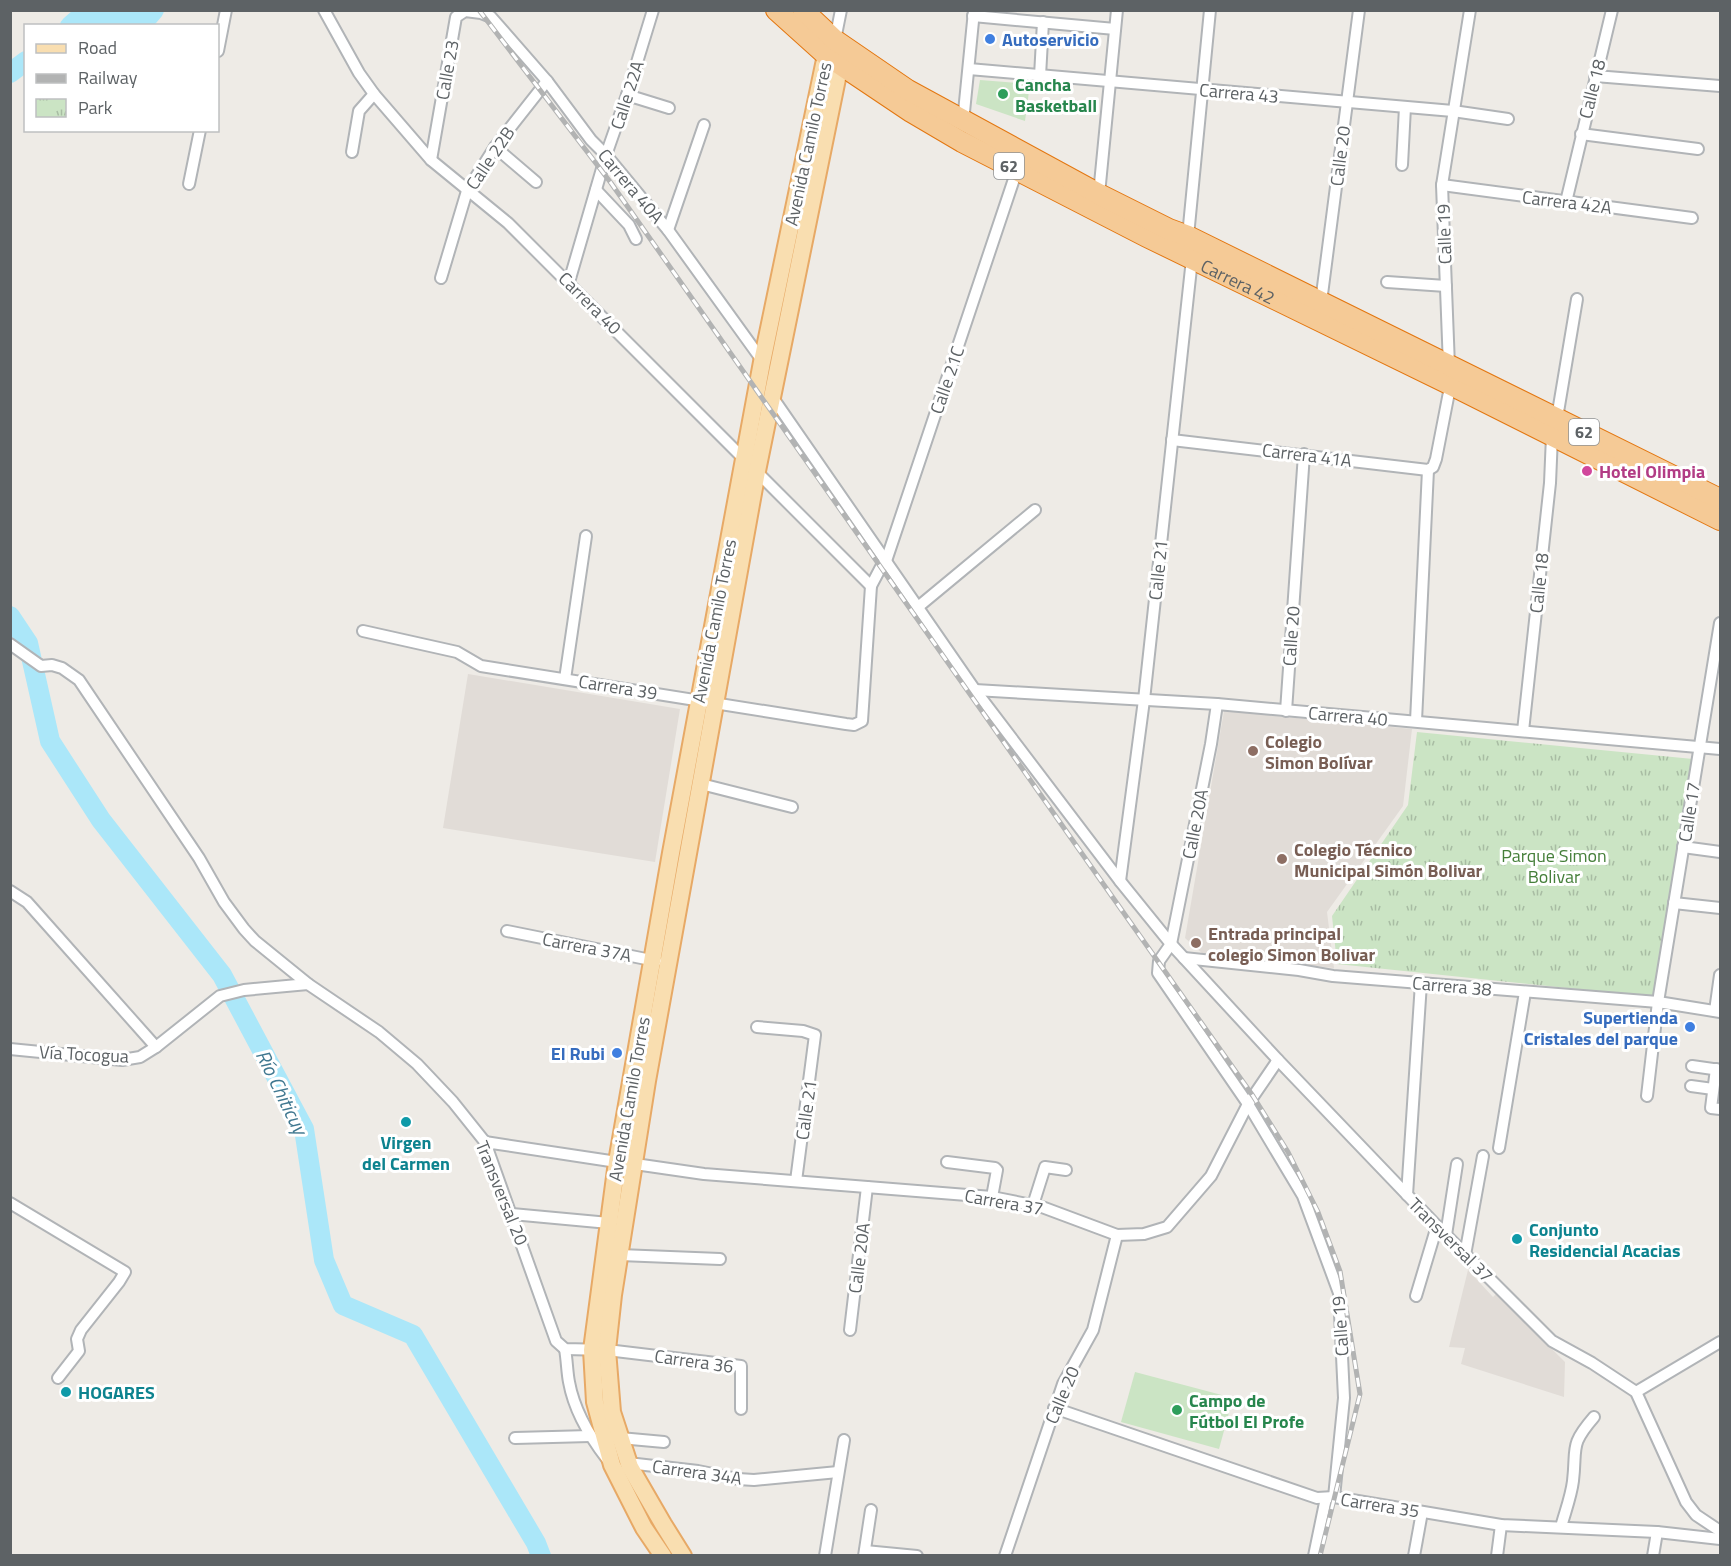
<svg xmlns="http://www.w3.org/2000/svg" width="1731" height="1566" viewBox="0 0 1731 1566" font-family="'Titillium Web',sans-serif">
<defs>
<pattern id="park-tufts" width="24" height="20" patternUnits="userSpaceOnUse" patternTransform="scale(1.5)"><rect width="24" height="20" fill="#cbe4c4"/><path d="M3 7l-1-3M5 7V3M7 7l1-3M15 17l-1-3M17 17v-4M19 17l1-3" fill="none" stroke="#a8bca3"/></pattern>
</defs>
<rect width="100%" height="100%" fill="#eeebe6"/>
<g fill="#e1dcd7">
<polygon points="468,674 680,709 655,862 443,828"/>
<polygon points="1224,711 1412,729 1403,806 1327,912 1334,968 1203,954 1185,938"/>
<polygon points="1468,1270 1493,1297 1496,1294 1565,1362 1564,1397 1461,1364 1465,1348 1449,1347"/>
</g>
<g fill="#cbe4c4">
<polygon points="980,80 1030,84 1025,121 976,104"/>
<polygon points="1135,1372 1233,1398 1219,1449 1121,1422"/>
</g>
<polygon fill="url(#park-tufts)" points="1417,732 1693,759 1654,997 1337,964 1332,916 1408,805"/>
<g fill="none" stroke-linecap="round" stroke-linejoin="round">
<g stroke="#abe7f9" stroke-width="20">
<polyline points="70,26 78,19 148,17 154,10"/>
<polyline points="10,73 26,61"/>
<polyline points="10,616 28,643 50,741 101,820 222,975 304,1129 324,1260 343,1305 413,1335 536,1543 541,1556"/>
</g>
<g stroke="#b1b4b7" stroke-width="14">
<g id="street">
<polyline points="324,10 359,73 374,94 431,160 508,223 871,586"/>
<polyline points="973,16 1115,29"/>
<polyline points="835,40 841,10"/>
<polyline points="218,51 226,10"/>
<polyline points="969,69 1453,111 1508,119"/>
<polyline points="1040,76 1043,22"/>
<polyline points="1595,76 1720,86"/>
<polyline points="627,95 669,108"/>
<polyline points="963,122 974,11"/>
<polyline points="1581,134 1698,149"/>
<polyline points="495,147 536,182"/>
<polyline points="352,152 359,111 374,94"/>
<polyline points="431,160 456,17 465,11 481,13 491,17 547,81 591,140 606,155 668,230 764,363"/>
<polyline points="1402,165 1405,107"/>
<polyline points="189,184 200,130"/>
<polyline points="1442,185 1692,218"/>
<polyline points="596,190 629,225 636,239"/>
<polyline points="1099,194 1117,10"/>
<polyline points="1566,202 1612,10"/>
<polyline points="668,230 704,125"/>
<polyline points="1188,236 1210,10"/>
<polyline points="441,278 467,191 495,147 547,81"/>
<polyline points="569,282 606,155 627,95 653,10"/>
<polyline points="1387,282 1446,286"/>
<polyline points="1321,302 1359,10"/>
<polyline points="1449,366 1442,185 1470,10"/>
<polyline points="773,398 975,690 1120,881 1171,944 1278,1060 1437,1226 1552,1341 1592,1363 1636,1392 1686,1502 1696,1515 1720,1531"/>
<polyline points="1557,418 1577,299"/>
<polyline points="1172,440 1428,470 1433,467 1436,459 1451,382"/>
<polyline points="918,607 1035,510"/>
<polyline points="363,631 457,652 481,666 846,724 854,725 862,721 871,586 881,567 886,561 1017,170"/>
<polyline points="10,644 41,666 52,665 62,668 79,680 199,858 224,902 244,929 255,941 308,984 379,1032 417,1064 453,1102 485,1142 556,1341 565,1349 607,1350 741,1366 741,1409"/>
<polyline points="565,679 586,536"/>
<polyline points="975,690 1217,704 1720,749"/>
<polyline points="1217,704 1211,744 1171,944 1159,961 1158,973 1248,1104 1303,1196 1339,1293 1344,1398 1334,1497"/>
<polyline points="1286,711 1304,454"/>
<polyline points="1416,721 1428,470"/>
<polyline points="1523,731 1550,483 1552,436"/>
<polyline points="701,784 792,807"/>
<polyline points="1683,847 1720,852"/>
<polyline points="1120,881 1144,700 1192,259"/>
<polyline points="10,891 27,902 156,1047"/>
<polyline points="1674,903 1720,908"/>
<polyline points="507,931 656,961"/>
<polyline points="1184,958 1299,970 1333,976 1658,1002 1720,1012"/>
<polyline points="1715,1011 1720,975"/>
<polyline points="757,1027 803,1031 815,1035 796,1181"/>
<polyline points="10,1049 122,1060 140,1057 156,1047 220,996 244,990 308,984"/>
<polyline points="1692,1066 1720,1070"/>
<polyline points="1716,1069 1711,1108 1720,1109"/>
<polyline points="1691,1086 1713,1089"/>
<polyline points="1647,1096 1658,1002 1720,623"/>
<polyline points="485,1142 617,1162"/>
<polyline points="1499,1148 1525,992"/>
<polyline points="947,1162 995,1168 997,1170 992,1197"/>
<polyline points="635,1164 704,1174 992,1197 1042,1207 1117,1235 1144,1234 1167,1227 1211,1176 1248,1104 1278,1060"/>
<polyline points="1407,1195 1421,983"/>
<polyline points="10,1203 125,1272 119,1282 81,1330 77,1339 79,1351 58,1378"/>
<polyline points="1033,1205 1045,1167 1066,1170"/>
<polyline points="512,1214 609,1223"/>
<polyline points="1446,1235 1457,1164"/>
<polyline points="620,1255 720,1259"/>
<polyline points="1465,1255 1483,1156"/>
<polyline points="1416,1296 1437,1226"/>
<polyline points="850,1330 867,1187"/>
<path d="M565,1349C567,1360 567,1372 569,1382C574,1410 590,1437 607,1459"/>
<polyline points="1636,1392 1720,1342"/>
<polyline points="1054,1408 1317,1498 1334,1497 1501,1525 1657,1532 1720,1539"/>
<polyline points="515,1438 590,1436"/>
<polyline points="620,1438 664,1442"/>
<polyline points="628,1463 698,1471 738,1479 754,1480 838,1472"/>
<path d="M1561,1527C1565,1512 1571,1497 1573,1481C1577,1447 1569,1446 1594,1417"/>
<polyline points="865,1551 917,1556"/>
<polyline points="825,1556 844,1440"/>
<polyline points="864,1556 871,1510"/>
<polyline points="1005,1556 1063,1384 1093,1330 1117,1235"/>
<polyline points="1314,1556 1326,1498"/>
<polyline points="1414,1556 1422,1512"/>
<polyline points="1497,1556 1501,1525"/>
<polyline points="1653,1556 1657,1532"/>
</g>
</g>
<g stroke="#e7a966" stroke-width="20">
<g id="primary">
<polyline points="663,1556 644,1528 612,1465 595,1402 592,1350 617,1162 671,853 762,362 826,55 832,46"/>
<polyline points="683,1556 663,1524 630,1467 612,1412 607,1350 613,1295 647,1081 757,471 840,64 838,53"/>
</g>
</g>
<g stroke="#e37711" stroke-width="22">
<g id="highway">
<path id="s1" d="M776,10L826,55L911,112L962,142L1147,237L1451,385L1720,520"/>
<polyline points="803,10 835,40 908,90 1099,194 1169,229 1188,236 1720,499"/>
</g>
</g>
<use href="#street" stroke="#fff" stroke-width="10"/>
<use href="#primary" stroke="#f9deb0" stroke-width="16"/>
<use href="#highway" stroke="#f5ca96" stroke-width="20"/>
<g stroke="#b2b3b3" stroke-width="5">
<polyline id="rail" points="479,10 611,183 1104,885 1253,1096 1288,1152 1318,1212 1340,1271 1360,1394 1320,1556"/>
</g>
<use href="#rail" stroke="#fff" stroke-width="3" stroke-dasharray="9" stroke-linecap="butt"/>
</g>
<g fill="#3f7fe0" stroke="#fff" stroke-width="2">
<circle cx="990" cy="39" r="6"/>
<circle cx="1690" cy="1027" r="6"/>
<circle cx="617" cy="1053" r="6"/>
</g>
<g fill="#2e9e5b" stroke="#fff" stroke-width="2">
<circle cx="1003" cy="94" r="6"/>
<circle cx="1177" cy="1410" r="6"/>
</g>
<circle fill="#d1479c" stroke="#fff" stroke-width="2" cx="1587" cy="471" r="6"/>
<g fill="#8d6e63" stroke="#fff" stroke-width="2">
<circle cx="1253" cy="751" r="6"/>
<circle cx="1282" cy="859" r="6"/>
<circle cx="1196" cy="943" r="6"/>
</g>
<g fill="#0f9aa8" stroke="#fff" stroke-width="2">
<circle cx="406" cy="1122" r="6"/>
<circle cx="1517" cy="1239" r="6"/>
<circle cx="66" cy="1392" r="6"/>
</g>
<g text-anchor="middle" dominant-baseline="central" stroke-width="6" stroke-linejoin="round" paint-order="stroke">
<g fill="#fff" stroke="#8e9193" stroke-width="1.5">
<rect x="994" y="153" width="30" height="26" rx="4.5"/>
<rect x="1569" y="419" width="30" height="26" rx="4.5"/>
</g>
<g font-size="16" font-weight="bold" fill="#5d6265">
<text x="1009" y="166">62</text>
<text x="1584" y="432">62</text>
</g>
<g font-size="18" font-weight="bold" fill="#366cbe" stroke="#fff" text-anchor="end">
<text x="1002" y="39" text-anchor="start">Autoservicio</text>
<text x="1678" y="1017">Supertienda<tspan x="1678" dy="21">Cristales del parque</tspan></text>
<text x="605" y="1053">El Rubi</text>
</g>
<g font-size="18" fill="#5d6265" stroke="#fff">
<text transform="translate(447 70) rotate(-80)">Calle 23</text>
<text transform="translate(1592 89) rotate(-76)">Calle 18</text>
<text transform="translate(1239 93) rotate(5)">Carrera 43</text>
<text transform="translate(627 95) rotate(-72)">Calle 22A</text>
<text transform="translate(808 144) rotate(-78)">Avenida Camilo Torres</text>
<text transform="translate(1340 156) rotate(-83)">Calle 20</text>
<text transform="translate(490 158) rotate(-56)">Calle 22B</text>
<text transform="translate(631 186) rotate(50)">Carrera 40A</text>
<text transform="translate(1567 202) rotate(7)">Carrera 42A</text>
<text transform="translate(1444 234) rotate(-92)">Calle 19</text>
<text stroke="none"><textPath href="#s1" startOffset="538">Carrera 42</textPath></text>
<text transform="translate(590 303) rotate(45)">Carrera 40</text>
<text transform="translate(947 380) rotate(-71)">Calle 21C</text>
<text transform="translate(1307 455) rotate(7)">Carrera 41A</text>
<text transform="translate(1158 570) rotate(-84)">Calle 21</text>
<text transform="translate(1539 583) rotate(-84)">Calle 18</text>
<text transform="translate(714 621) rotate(-79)">Avenida Camilo Torres</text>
<text transform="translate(1291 636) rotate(-86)">Calle 20</text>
<text transform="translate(618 687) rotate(9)">Carrera 39</text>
<text transform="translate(1348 716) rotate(5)">Carrera 40</text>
<text transform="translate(1689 812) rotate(-81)">Calle 17</text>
<text transform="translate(1195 824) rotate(-79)">Calle 20A</text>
<text transform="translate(587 947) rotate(11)">Carrera 37A</text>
<text transform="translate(1452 986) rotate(5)">Carrera 38</text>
<text transform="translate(84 1054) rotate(3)">Vía Tocogua</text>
<text transform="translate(629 1099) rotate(-80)">Avenida Camilo Torres</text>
<text transform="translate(806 1110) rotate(-82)">Calle 21</text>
<text transform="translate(502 1193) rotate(68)">Transversal 20</text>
<text transform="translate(1004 1202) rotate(10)">Carrera 37</text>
<text transform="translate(1451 1240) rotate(45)">Transversal 37</text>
<text transform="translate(859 1258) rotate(-83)">Calle 20A</text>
<text transform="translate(1340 1326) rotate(-94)">Calle 19</text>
<text transform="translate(694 1361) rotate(8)">Carrera 36</text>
<text transform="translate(1062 1395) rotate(-67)">Calle 20</text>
<text transform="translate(697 1472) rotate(8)">Carrera 34A</text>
<text transform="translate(1380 1505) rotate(9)">Carrera 35</text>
</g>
<g font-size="18" font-weight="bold" fill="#27864d" stroke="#fff" text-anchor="start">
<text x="1015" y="84">Cancha<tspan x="1015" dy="21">Basketball</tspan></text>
<text x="1189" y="1400">Campo de<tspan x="1189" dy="21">Fútbol El Profe</tspan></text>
</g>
<g font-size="18" font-weight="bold" fill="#b23c85" stroke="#fff" text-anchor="start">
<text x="1599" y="471">Hotel Olimpia</text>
</g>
<g font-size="18" font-weight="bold" fill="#785e54" stroke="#fff" text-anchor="start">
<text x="1265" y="741">Colegio<tspan x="1265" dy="21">Simon Bolívar</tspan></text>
<text x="1294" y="849">Colegio Técnico<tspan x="1294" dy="21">Municipal Simón Bolivar</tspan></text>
<text x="1208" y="933">Entrada principal<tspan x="1208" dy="21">colegio Simon Bolivar</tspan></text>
</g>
<g font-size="18" fill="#457f3a" stroke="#fff">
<text x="1554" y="855">Parque Simon<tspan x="1554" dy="21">Bolivar</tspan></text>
</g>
<g font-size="18" font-weight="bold" fill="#0d838f" stroke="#fff" text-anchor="start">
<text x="406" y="1142" text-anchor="middle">Virgen<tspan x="406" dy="21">del Carmen</tspan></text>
<text x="1529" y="1229">Conjunto<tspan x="1529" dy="21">Residencial Acacias</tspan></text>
<text x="78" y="1392">HOGARES</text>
</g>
<g font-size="20" font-style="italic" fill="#407890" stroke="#fff">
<text transform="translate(282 1092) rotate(64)">Río Chiticuy</text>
</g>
</g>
<rect width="1731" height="1566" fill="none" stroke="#5d6265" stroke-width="24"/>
<rect x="24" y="24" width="195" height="108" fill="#ffffff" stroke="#bec0c1" stroke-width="1.5"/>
<rect x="36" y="44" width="30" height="9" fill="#f9deb0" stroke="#bec0c1" stroke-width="1.5"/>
<text x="78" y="54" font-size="18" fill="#5d6265">Road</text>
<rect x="36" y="74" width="30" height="9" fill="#b2b3b3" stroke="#bec0c1" stroke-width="1.5"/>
<text x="78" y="84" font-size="18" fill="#5d6265">Railway</text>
<rect x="36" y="99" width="30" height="18" fill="url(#park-tufts)" stroke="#bec0c1" stroke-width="1.5"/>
<text x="78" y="114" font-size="18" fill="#5d6265">Park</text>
</svg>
